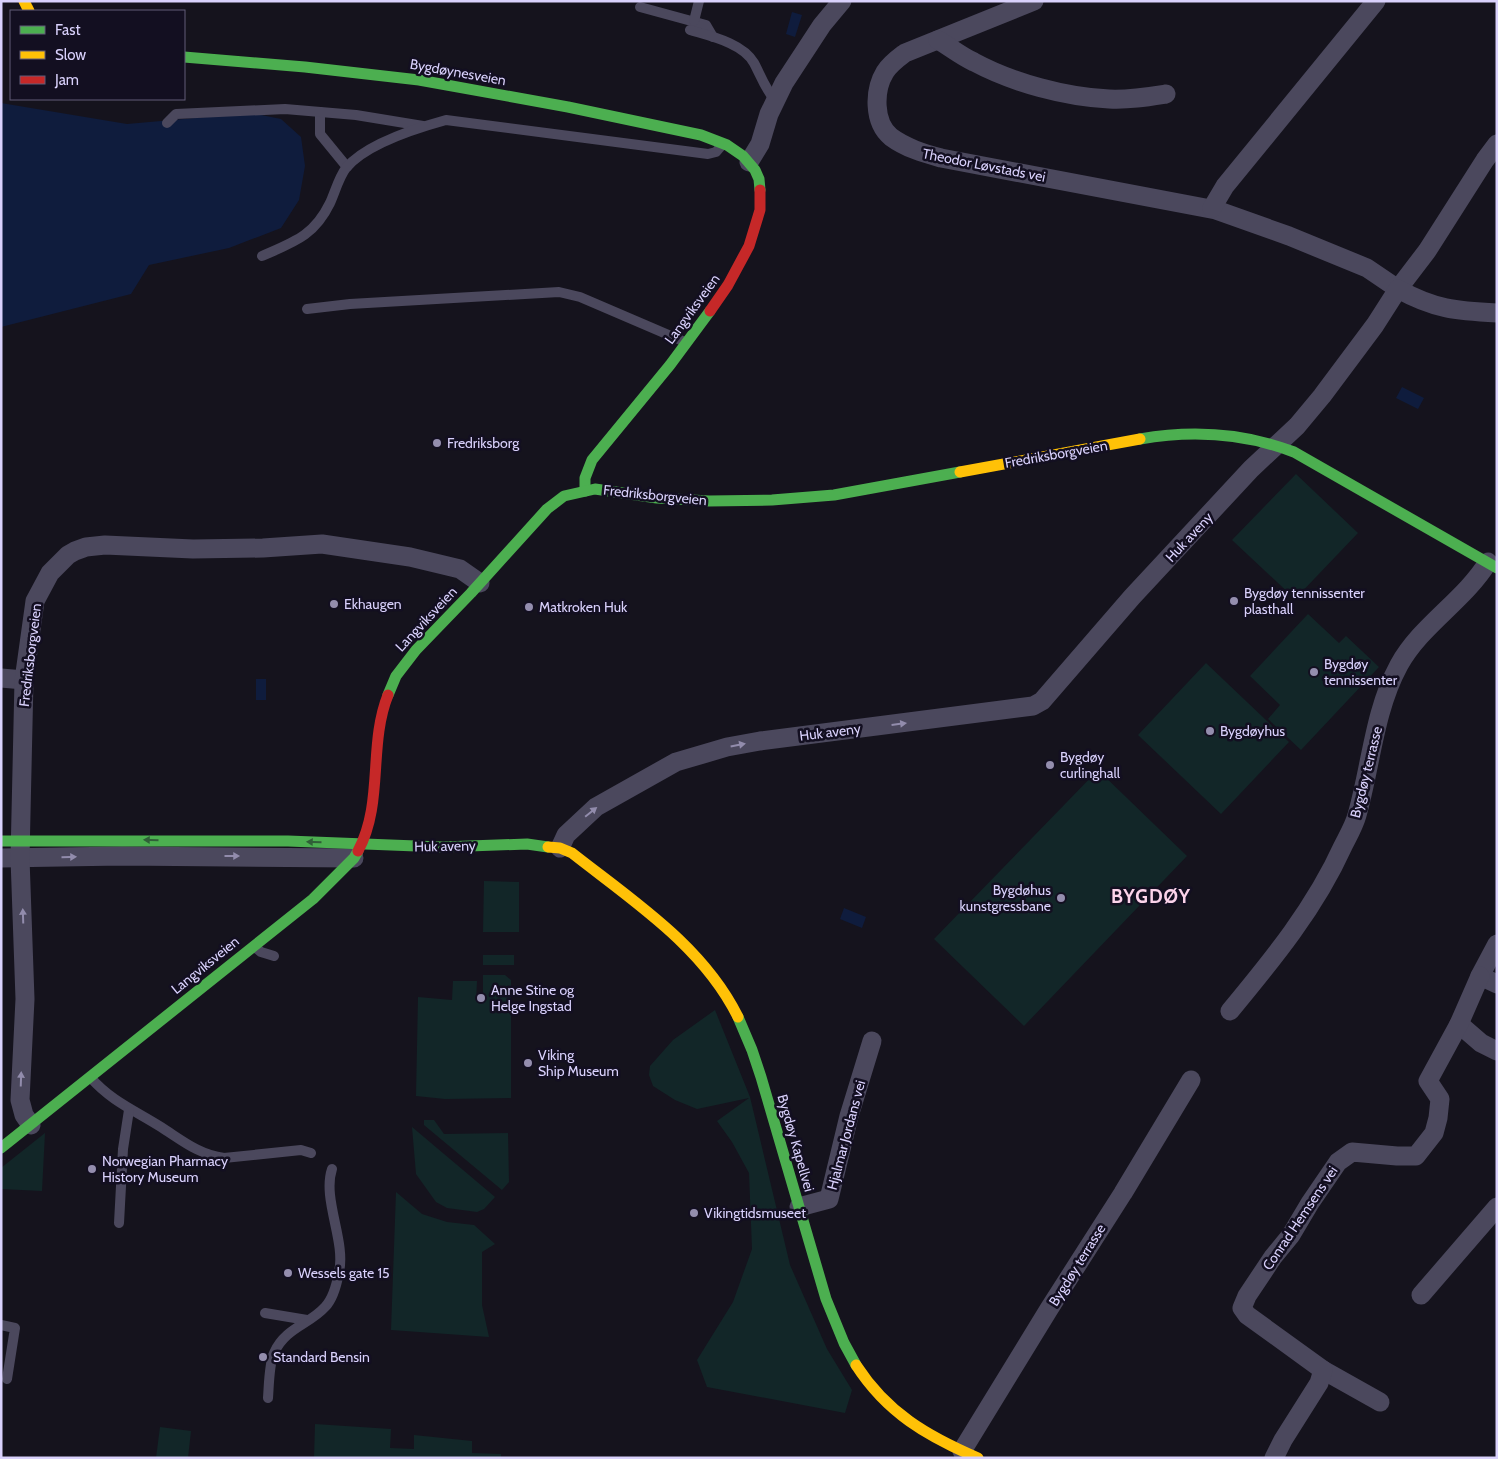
<svg xmlns="http://www.w3.org/2000/svg" width="1498" height="1459" viewBox="0 0 1498 1459" font-family="Cabin,sans-serif">
<rect width="100%" height="100%" fill="#15131d"/>
<g fill="#122628">
<polygon points="1296,474 1358,533 1295,599 1232,540"/>
<polygon points="1308,614 1339,643 1346,636 1379,667 1301,750 1268,719 1280,705 1250,676"/>
<polygon points="1206,663 1289,742 1221,814 1138,735"/>
<polygon points="1098,770 1187,856 1024,1026 934,939"/>
<polygon points="484,881 519,882 519,932 483,932"/>
<rect x="483" y="955" width="31" height="10"/>
<polygon points="483,975 505,975 511,980 511,1098 445,1099 416,1096 418,997 452,1000 453,981 477,981 476,1001 483,1001"/>
<polygon points="715,1010 750,1097 790,1265 827,1349 852,1390 845,1413 707,1387 697,1360 733,1302 752,1249 749,1173 732,1142 717,1121 749,1098 697,1109 675,1100 653,1086 649,1075 650,1066 673,1040"/>
<polygon points="424,1120 434,1120 444,1134 508,1133 509,1182 502,1190 424,1125"/>
<polygon points="412,1127 495,1197 484,1209 477,1212 447,1208 436,1202 416,1174"/>
<polygon points="45,1133 42,1191 1,1189 1,1168"/>
<polygon points="396,1192 422,1214 447,1222 474,1225 495,1244 482,1252 482,1305 489,1337 391,1330"/>
<polygon points="315,1424 391,1429 390,1448 414,1449 414,1435 472,1441 472,1453 501,1454 501,1458 314,1458"/>
<polygon points="160,1427 191,1431 188,1458 156,1458"/>
</g>
<g fill="#0f1c3d">
<polygon points="792,12 802,15 795,37 786,34"/>
<polygon points="1,103 127,124 252,113 281,119 301,137 305,166 299,200 281,228 229,248 149,265 131,294 1,327"/>
<polygon points="1402,387 1424,398 1418,409 1396,398"/>
<rect x="256" y="679" width="10" height="21"/>
<polygon points="844,908 866,917 862,928 840,919"/>
</g>
<g fill="none" stroke-linecap="round" stroke-linejoin="round">
<g stroke="#4b485d" stroke-width="10">
<polyline points="640,7 706,25 713,37"/>
<polyline points="694,21 699,1"/>
<path d="M690,30C710,36 743,43 754,63C761,76 765,89 775,100"/>
<polyline points="320,112 320,134 347,167"/>
<polyline points="167,123 176,114 285,109 356,115 423,126"/>
<path d="M262,256C294,242 314,236 330,203C335,192 339,177 346,168C366,144 417,128 446,120L708,154L716,152L722,145"/>
<polyline points="307,309 350,304 559,292 580,297 685,342"/>
<polyline points="256,948 261,952 274,956"/>
<path d="M91,1078C111,1101 136,1111 161,1127C183,1141 198,1154 224,1158L301,1150L311,1153"/>
<polyline points="119,1223 123,1149 129,1110"/>
<polyline points="265,1313 307,1320"/>
<polyline points="1,1325 15,1328 7,1379"/>
<path d="M268,1398C269,1385 269,1364 274,1353C285,1328 310,1324 325,1307C333,1299 337,1283 339,1272C346,1241 322,1199 332,1169"/>
</g>
<g stroke="#4b485d" stroke-width="19">
<path d="M1034,1L905,53C897,59 890,64 885,72C874,90 873,122 891,137C906,148 923,153 941,158L1216,210L1289,236L1367,268L1398,289L1427,251L1485,160L1497,144"/>
<path d="M938,40C950,47 961,56 974,62C1013,83 1066,97 1109,99C1129,100 1147,97 1166,94"/>
<polyline points="749,162 760,144 769,114 784,83 822,25 842,1"/>
<polyline points="1212,208 1225,186 1376,1"/>
<polyline points="1,678 24,680"/>
<path d="M560,848L566,835L596,807L676,762L727,747L760,741L1033,706L1042,701L1132,597L1251,469L1297,426L1322,396L1375,325L1398,289C1434,309 1456,311 1497,313"/>
<polyline points="1,858 122,856 354,858"/>
<polyline points="1497,944 1480,976 1497,984"/>
<path d="M1230,1011C1273,959 1315,908 1343,846C1348,836 1354,826 1357,815C1371,766 1374,711 1399,665C1421,625 1464,601 1488,562"/>
<polyline points="1459,1024 1481,1043 1497,1051"/>
<polyline points="31,1125 24,1115 20,1100 25,999 20,858 24,680 35,601 50,573 68,555 75,551 86,547 105,545 193,549 263,548 322,544 410,557 460,569 480,583"/>
<polyline points="799,1207 829,1199 849,1116 872,1041"/>
<polyline points="1421,1295 1497,1207"/>
<polyline points="1323,1370 1380,1402"/>
<polyline points="962,1451 1049,1309 1123,1193 1191,1080"/>
<polyline points="1274,1458 1283,1440 1319,1383 1323,1370 1247,1315 1242,1308 1247,1296 1273,1257 1291,1235 1310,1203 1338,1162 1352,1152 1397,1156 1416,1156 1434,1133 1438,1118 1440,1099 1428,1081 1459,1024 1480,976"/>
</g>
<g stroke="#4caf50" stroke-width="11">
<polyline points="184,57 305,67 419,80 568,107 701,135 727,145 743,156 755,170 759,179 760,190"/>
<path d="M1140,439C1192,430 1244,433 1294,452L1497,568"/>
<polyline points="585,491 585,478 592,460 670,365 710,311"/>
<polyline points="388,695 396,676 416,650 471,593 547,509 564,496 595,489 657,498 709,501 772,500 834,495 960,472"/>
<polyline points="1,841 288,841 442,847 527,844 548,847"/>
<polyline points="738,1017 752,1050 761,1077 826,1299 844,1343 856,1365"/>
<polyline points="1,1148 313,899 354,858 358,851"/>
</g>
<g stroke="#ffc107" stroke-width="11">
<polyline points="24,1 29,11"/>
<polyline points="960,472 1140,439"/>
<path d="M548,847L560,848L572,853C633,901 703,946 738,1017"/>
<path d="M856,1365C887,1413 927,1436 978,1458"/>
</g>
<g stroke="#c62828" stroke-width="11">
<polyline points="710,311 728,285 749,246 760,210 760,190"/>
<path d="M358,851C384,803 368,745 388,695"/>
</g>
</g>
<defs><path id="oneway-solid" d="M-6-.8H1V-3.2L6.5 0L1 3.2V.8H-6Z" transform="scale(1.25)"/></defs>
<g fill="#928cac">
<use href="#oneway-solid" transform="translate(899 724) rotate(-7)"/>
<use href="#oneway-solid" transform="translate(738 745) rotate(-11)"/>
<use href="#oneway-solid" transform="translate(591 812) rotate(-39)"/>
<use href="#oneway-solid" transform="translate(232 856)"/>
<use href="#oneway-solid" transform="translate(69 857) rotate(-1)"/>
<use href="#oneway-solid" transform="translate(23 916) rotate(-92)"/>
<use href="#oneway-solid" transform="translate(21 1079) rotate(-88)"/>
</g>
<g fill="#305f38">
<use href="#oneway-solid" transform="translate(151 840) rotate(-179)"/>
<use href="#oneway-solid" transform="translate(314 842) rotate(-178)"/>
</g>
<g fill="#948eae" stroke="#130f21" stroke-width="2">
<circle cx="437" cy="443" r="5"/>
<circle cx="1234" cy="601" r="5"/>
<circle cx="334" cy="604" r="5"/>
<circle cx="529" cy="607" r="5"/>
<circle cx="1314" cy="672" r="5"/>
<circle cx="1210" cy="731" r="5"/>
<circle cx="1050" cy="765" r="5"/>
<circle cx="1061" cy="898" r="5"/>
<circle cx="481" cy="998" r="5"/>
<circle cx="528" cy="1063" r="5"/>
<circle cx="92" cy="1169" r="5"/>
<circle cx="694" cy="1213" r="5"/>
<circle cx="288" cy="1273" r="5"/>
<circle cx="263" cy="1357" r="5"/>
</g>
<g text-anchor="middle" dominant-baseline="central" stroke-width="5" stroke-linejoin="round" paint-order="stroke">
<g font-size="14" fill="#d9d1fc" stroke="#130f21">
<text transform="translate(458 72) rotate(10)">Bygdøynesveien</text>
<text transform="translate(984 165) rotate(11)">Theodor Løvstads vei</text>
<text transform="translate(692 309) rotate(-54)">Langviksveien</text>
<text transform="translate(1056 454) rotate(-10)">Fredriksborgveien</text>
<text transform="translate(655 495) rotate(6)">Fredriksborgveien</text>
<text transform="translate(1189 537) rotate(-47)">Huk aveny</text>
<text transform="translate(426 619) rotate(-47)">Langviksveien</text>
<text transform="translate(30 655) rotate(-83)">Fredriksborgveien</text>
<text transform="translate(830 732) rotate(-7)">Huk aveny</text>
<text transform="translate(1366 772) rotate(-76)">Bygdøy terrasse</text>
<text transform="translate(445 846) rotate(-1)">Huk aveny</text>
<text transform="translate(205 965) rotate(-39)">Langviksveien</text>
<text transform="translate(846 1135) rotate(-75)">Hjalmar Jordans vei</text>
<text transform="translate(796 1143) rotate(74)">Bygdøy Kapellvei</text>
<text transform="translate(1300 1218) rotate(-56)">Conrad Hemsens vei</text>
<text transform="translate(1077 1265) rotate(-58)">Bygdøy terrasse</text>
</g>
<g font-size="14" fill="#d9d1fc" stroke="#130f21" text-anchor="start">
<text x="447" y="443">Fredriksborg</text>
<text x="1244" y="593">Bygdøy tennissenter<tspan x="1244" dy="16">plasthall</tspan></text>
<text x="344" y="604">Ekhaugen</text>
<text x="539" y="607">Matkroken Huk</text>
<text x="1324" y="664">Bygdøy<tspan x="1324" dy="16">tennissenter</tspan></text>
<text x="1220" y="731">Bygdøyhus</text>
<text x="1060" y="757">Bygdøy<tspan x="1060" dy="16">curlinghall</tspan></text>
<text x="1051" y="890" text-anchor="end">Bygdøhus<tspan x="1051" dy="16">kunstgressbane</tspan></text>
<text x="491" y="990">Anne Stine og<tspan x="491" dy="16">Helge Ingstad</tspan></text>
<text x="538" y="1055">Viking<tspan x="538" dy="16">Ship Museum</tspan></text>
<text x="102" y="1161">Norwegian Pharmacy<tspan x="102" dy="16">History Museum</tspan></text>
<text x="704" y="1213">Vikingtidsmuseet</text>
<text x="298" y="1273">Wessels gate 15</text>
<text x="273" y="1357">Standard Bensin</text>
</g>
<g font-size="19" font-weight="bold" letter-spacing="1" fill="#fcd3ea" stroke="#130f21">
<text x="1151" y="896">BYGDØY</text>
</g>
</g>
<rect width="1498" height="1459" fill="none" stroke="#d9d1fc" stroke-width="5"/>
<rect x="10" y="10" width="175" height="90" fill="#130f21" stroke="#625d79"/>
<rect x="20" y="26" width="25" height="8" fill="#4caf50" stroke="#625d79"/>
<text x="55" y="35" font-size="15" fill="#d9d1fc">Fast</text>
<rect x="20" y="51" width="25" height="8" fill="#ffc107" stroke="#625d79"/>
<text x="55" y="60" font-size="15" fill="#d9d1fc">Slow</text>
<rect x="20" y="76" width="25" height="8" fill="#c62828" stroke="#625d79"/>
<text x="55" y="85" font-size="15" fill="#d9d1fc">Jam</text>
</svg>
